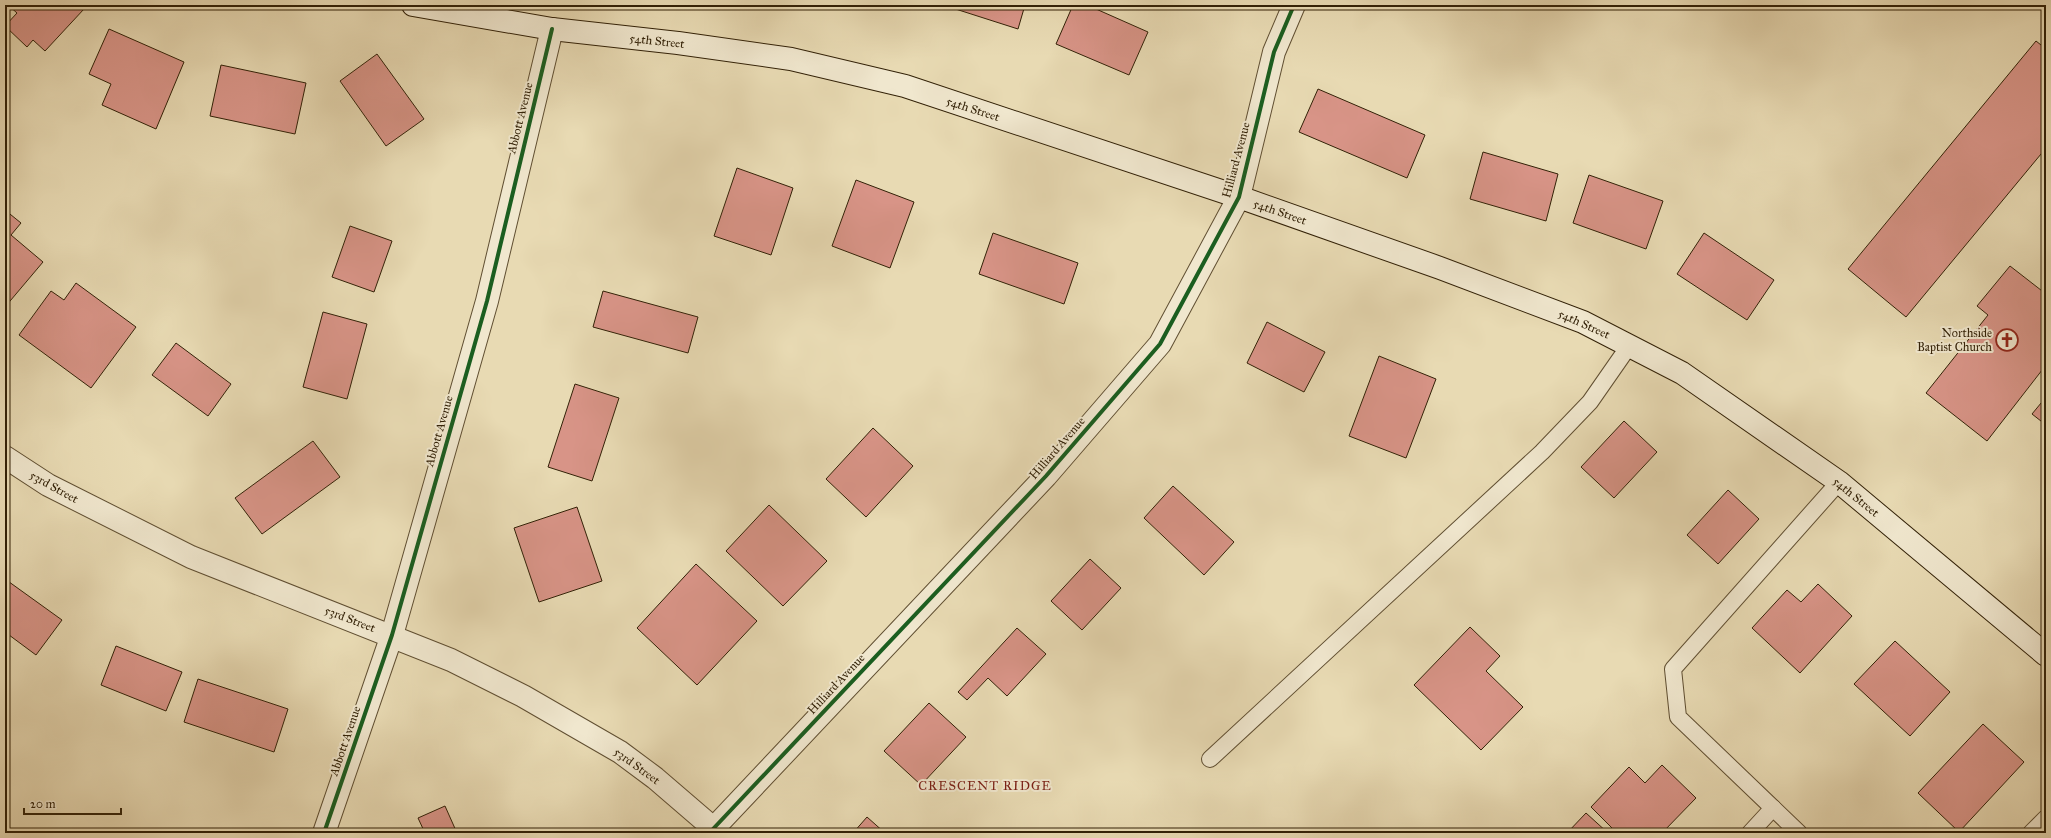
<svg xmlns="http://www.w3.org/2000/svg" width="2051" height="838" viewBox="0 0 2051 838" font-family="'IM FELL Great Primer',serif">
<rect width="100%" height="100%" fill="#e8dab3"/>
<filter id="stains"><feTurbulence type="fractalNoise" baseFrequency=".005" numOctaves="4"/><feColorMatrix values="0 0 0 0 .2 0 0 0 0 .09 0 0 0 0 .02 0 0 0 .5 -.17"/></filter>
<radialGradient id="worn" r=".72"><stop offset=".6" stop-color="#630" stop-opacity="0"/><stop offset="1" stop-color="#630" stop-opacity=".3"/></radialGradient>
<g fill="#d89487" stroke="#322107">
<polygon points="8,5 80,5 84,9 45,51 33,40 27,47 5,26 17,13"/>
<polygon points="943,5 1025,5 1018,29"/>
<polygon points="1073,5 1087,5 1148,32 1129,75 1056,44"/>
<polygon points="109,29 184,62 156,129 102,105 111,84 89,74"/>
<polygon points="2036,41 2046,49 2046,148 1906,317 1848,269"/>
<polygon points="377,54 424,119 386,146 340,81"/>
<polygon points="221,65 306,83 295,134 210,116"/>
<polygon points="1318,89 1425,135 1407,178 1299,132"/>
<polygon points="1483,152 1558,174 1546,221 1470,199"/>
<polygon points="737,168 793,188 771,255 714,236"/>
<polygon points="1589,175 1663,201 1646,249 1573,223"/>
<polygon points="856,180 914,202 890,268 832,246"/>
<polygon points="5,210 21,223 11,235 43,262 5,307"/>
<polygon points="350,226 392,241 374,292 332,277"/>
<polygon points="993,233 1078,263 1064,304 979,274"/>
<polygon points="1704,233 1774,280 1747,320 1677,274"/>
<polygon points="2010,266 2046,294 2046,365 1987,441 1926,393 1988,315 1977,306"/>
<polygon points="76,283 136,327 91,388 19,335 51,291 64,300"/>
<polygon points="603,291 698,317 688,353 593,327"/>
<polygon points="323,312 367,324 347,399 303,387"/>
<polygon points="1267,322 1325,352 1304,392 1247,363"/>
<polygon points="176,343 231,384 208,416 152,375"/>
<polygon points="1379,356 1436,379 1406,458 1349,436"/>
<polygon points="575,384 619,398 592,481 548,467"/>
<polygon points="2046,397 2046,425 2032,414"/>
<polygon points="1624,421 1657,452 1614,498 1581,467"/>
<polygon points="873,428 913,466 866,517 826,479"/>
<polygon points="313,441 340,477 262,534 235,498"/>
<polygon points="1173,486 1234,542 1204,575 1144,518"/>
<polygon points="1728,490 1759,519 1718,564 1687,535"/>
<polygon points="769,505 827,561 783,606 726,551"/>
<polygon points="577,507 602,581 539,602 514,528"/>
<polygon points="1090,559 1121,588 1082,630 1051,601"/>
<polygon points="696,564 757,621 697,685 637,628"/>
<polygon points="5,579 62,620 36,655 5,632"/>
<polygon points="1818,584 1852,616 1800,673 1752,628 1787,590 1801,602"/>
<polygon points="1470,627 1500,656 1486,671 1523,707 1481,750 1414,685"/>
<polygon points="1017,628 1046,654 1007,696 988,678 967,700 958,692"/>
<polygon points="1895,641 1950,692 1910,736 1854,684"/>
<polygon points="116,646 182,672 166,711 101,685"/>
<polygon points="198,679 288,709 274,752 184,722"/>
<polygon points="929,703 966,737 921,785 884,751"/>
<polygon points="1983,724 2024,762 1959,832 1918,793"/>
<polygon points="1662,765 1696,798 1662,833 1617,833 1591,807 1629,767 1645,783"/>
<polygon points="445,806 457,833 425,833 418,818"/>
<polygon points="1586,813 1608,833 1567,833"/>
<polygon points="867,817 885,833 853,833"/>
</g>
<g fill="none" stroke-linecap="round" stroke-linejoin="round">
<g stroke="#604f32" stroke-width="18">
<g id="service">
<polyline points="1210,759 1542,452 1590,402 1629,346"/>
<polyline points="1750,833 1773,808"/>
<polyline points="1799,833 1678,717 1673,669 1839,482"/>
<polyline points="2031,833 2046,818"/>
</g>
</g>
<g stroke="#604f32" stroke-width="24">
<g id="minor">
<polyline points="5,457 48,485 191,557 451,660 523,696 620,752 655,778 719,833"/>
<polyline points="713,829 1046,476 1160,344 1239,197 1274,52 1294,5"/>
<polyline points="324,833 392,635 487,301 552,29"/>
</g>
</g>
<g stroke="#322107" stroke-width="24">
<polyline id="secondary" points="413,5 552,29 678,43 791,59 905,86 1239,197 1440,268 1583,322 1682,373 1839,482 2046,655"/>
</g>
<use href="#service" stroke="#f0e7ce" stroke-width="16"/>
<use href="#minor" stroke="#f0e7ce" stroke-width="22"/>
<use href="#secondary" stroke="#f0e7ce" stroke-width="22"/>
<g stroke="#f0e7ce" stroke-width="6">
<g id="cycleway">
<polyline points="713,829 1046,476 1160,344 1239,197 1274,52 1294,5"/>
<polyline points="324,833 392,635 487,301 552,29"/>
</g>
</g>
<use href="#cycleway" stroke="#1b5e20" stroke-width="4"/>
</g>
<defs>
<g id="church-ring" transform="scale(1.15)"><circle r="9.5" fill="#f0e7ce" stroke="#8f2418" stroke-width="1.5"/><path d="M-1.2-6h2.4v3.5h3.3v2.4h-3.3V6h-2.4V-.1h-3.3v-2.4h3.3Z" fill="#8f2418"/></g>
</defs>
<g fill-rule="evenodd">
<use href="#church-ring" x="2007" y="340"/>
</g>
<g text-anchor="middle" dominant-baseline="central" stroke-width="4" stroke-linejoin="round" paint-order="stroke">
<g font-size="12" fill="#322107" stroke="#f0e7ce">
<text transform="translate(657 41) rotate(6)">54th Street</text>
<text transform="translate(973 109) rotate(18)">54th Street</text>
<text transform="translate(520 118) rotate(-76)">Abbott Avenue</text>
<text transform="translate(1236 160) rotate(-75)">Hilliard Avenue</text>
<text transform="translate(1280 212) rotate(19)">54th Street</text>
<text transform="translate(1584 324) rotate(24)">54th Street</text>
<text transform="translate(439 431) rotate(-74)">Abbott Avenue</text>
<text transform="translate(1057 448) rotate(-49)">Hilliard Avenue</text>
<text transform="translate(54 487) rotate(29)">53rd Street</text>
<text transform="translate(1856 497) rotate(39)">54th Street</text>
<text transform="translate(350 619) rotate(21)">53rd Street</text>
<text transform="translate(836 684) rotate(-47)">Hilliard Avenue</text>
<text transform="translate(345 741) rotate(-71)">Abbott Avenue</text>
<text transform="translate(637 766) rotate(36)">53rd Street</text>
</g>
<g font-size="12" fill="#322107" stroke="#f0e7ce" text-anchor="end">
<text x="1992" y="333">Northside<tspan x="1992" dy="14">Baptist Church</tspan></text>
</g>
<g font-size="13" letter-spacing="1" fill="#7a1f14" stroke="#f0e7ce">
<text x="985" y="786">CRESCENT RIDGE</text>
</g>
</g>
<rect width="2051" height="838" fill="none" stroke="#e8dab3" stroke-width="20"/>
<rect x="6" y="6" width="2039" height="826" fill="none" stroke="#322107" stroke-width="2"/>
<rect x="10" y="10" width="2031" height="818" fill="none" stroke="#322107"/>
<path d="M24 808v6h97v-6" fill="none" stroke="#322107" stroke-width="2"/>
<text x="30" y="808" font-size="12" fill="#322107" stroke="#f0e7ce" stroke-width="3" paint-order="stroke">20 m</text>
<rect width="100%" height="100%" filter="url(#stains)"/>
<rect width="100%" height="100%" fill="url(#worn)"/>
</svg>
